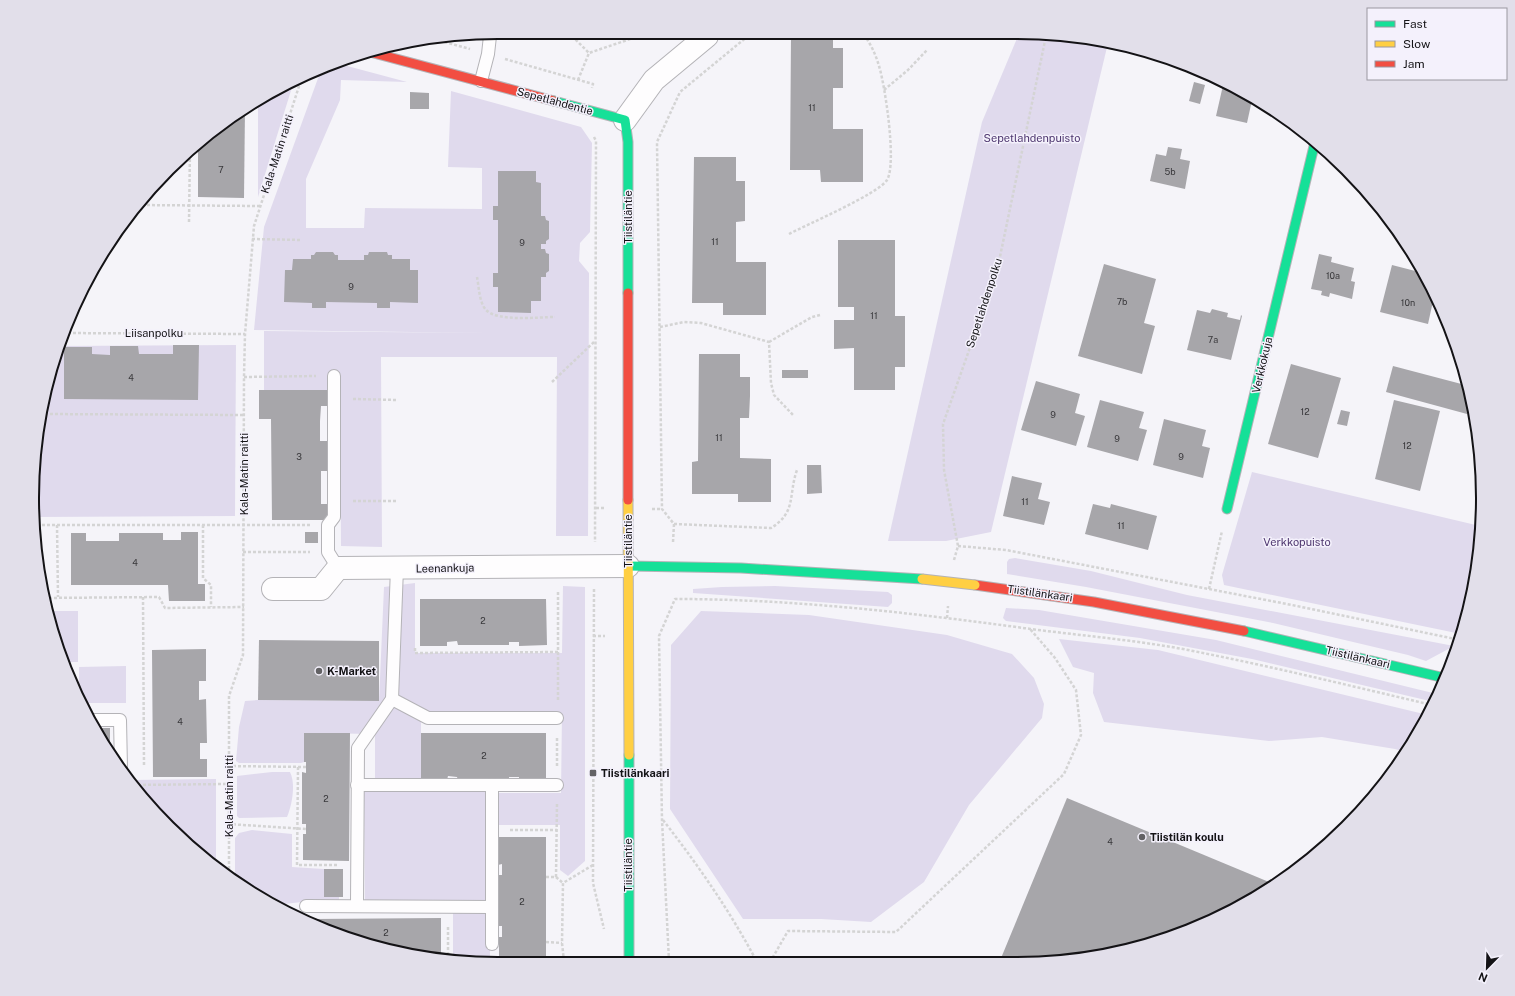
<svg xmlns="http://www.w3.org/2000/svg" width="1515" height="996" viewBox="0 0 1515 996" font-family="'Public Sans',sans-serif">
<rect width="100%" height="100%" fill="#f5f4f9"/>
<g fill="#e0daed">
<polygon points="1018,36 1078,36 1108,43 991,532 946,541 888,541 982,122"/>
<polygon points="336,63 407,82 341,80 340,100 306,179 306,228 364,228 365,208 482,209 482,168 448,167 451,91 581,127 592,143 590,232 580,243 579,261 589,273 588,536 556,536 557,357 381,357 382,547 341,546 340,390 264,390 264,331 492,333 254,330 264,227 321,70"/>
<polygon points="293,84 258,197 258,101"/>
<polygon points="236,345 235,516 36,517 33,467 41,407 60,346"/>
<polygon points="1252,472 1480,526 1479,559 1461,634 1224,585 1222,575"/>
<polygon points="1015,558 1091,571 1187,595 1454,646 1426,661 1408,655 1273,623 1086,587 1007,574 1007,562 1009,559"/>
<polygon points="415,583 415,653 562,653 563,586 585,587 585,861 568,876 560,870 560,825 498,825 498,793 561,793 562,713 421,714 421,780 375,779 375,734 304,733 304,762 301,763 239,763 236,761 239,727 245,701 258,700 379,701 384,587"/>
<polygon points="775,586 888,592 892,595 892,603 888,607 693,593 693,589 722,587"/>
<polygon points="1006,608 1039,610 1216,640 1437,694 1434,702 1252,659 1140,638 1006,621 1003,618"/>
<polygon points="48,611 78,611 78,662 63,662"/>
<polygon points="701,611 809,615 947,635 1012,654 1034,678 1044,704 1042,718 969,805 924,882 871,922 821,919 743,919 670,809 671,645"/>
<polygon points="1059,639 1158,650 1428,715 1420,731 1405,752 1395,749 1322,737 1269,741 1104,722 1093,693 1094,673 1073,667"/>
<polygon points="126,666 126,703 81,703 79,699 79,667"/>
<path d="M272,772H290C296,784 292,805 287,817L239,818L237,816V776Z"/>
<path d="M216,779V865C181,842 154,814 130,780Z"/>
<polygon points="364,790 489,790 490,959 453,959 453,903 365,903"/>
<polygon points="252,830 292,834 292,867 324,869 324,897 339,897 339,900 320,900 275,905 235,878 235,838 239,833"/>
</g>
<g fill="#a7a6aa">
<polygon points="791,36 833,36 833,48 843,48 843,88 833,88 833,129 863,129 863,182 821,182 820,170 790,170"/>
<polygon points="1224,81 1252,100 1247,123 1216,116"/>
<polygon points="1194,82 1205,85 1200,104 1189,101"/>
<polygon points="410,92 429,93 429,109 410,109"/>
<polygon points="245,108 244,198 198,197 198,142"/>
<polygon points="1168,147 1182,149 1180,159 1190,161 1185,189 1150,181 1156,154 1166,156"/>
<polygon points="694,157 736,157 736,181 745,181 745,221 736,222 736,262 766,262 766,315 723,315 723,303 692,303"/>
<polygon points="498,171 536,171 536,182 541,183 541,216 545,216 546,220 549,221 549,239 546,241 546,244 541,244 541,249 545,249 546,253 549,254 549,271 546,273 546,277 541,277 541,301 531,301 531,313 498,312 498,287 493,287 493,273 498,273 498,220 493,220 493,206 498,206"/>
<polygon points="838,240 895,240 895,316 905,316 905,367 895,367 895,390 854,390 854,348 834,349 834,320 854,320 854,307 838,307"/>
<polygon points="316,252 333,252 335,255 338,255 338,260 364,260 364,255 368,255 369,252 387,252 388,255 392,255 392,259 410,259 410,270 418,270 418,303 390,302 390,308 377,308 377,303 326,302 326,308 312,308 312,303 284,302 285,270 292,270 293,259 311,259 311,255 314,255"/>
<polygon points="1319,254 1332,257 1331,262 1354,268 1351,281 1355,282 1352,299 1330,293 1329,297 1321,295 1322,291 1311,289"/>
<polygon points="1104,264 1156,279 1144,323 1155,326 1142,374 1078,356"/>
<polygon points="1392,265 1423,273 1423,279 1428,281 1435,292 1428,324 1380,312"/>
<polygon points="1212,309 1228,313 1227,317 1240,320 1241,315 1242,316 1231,360 1187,350 1197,310 1210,313"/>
<polygon points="173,345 199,345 198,400 64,399 64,347 92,347 92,354 110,355 110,346 138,346 139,354 173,354"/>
<polygon points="699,354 740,354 740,377 750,377 750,396 749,418 740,418 740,458 771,459 771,502 738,502 738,494 692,494 692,462 698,461"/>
<polygon points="1291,364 1341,378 1318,458 1268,444"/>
<polygon points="1393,366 1469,386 1471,400 1467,414 1386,392"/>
<rect x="782" y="370" width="26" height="8"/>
<polygon points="1036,381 1080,394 1075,413 1085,416 1076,446 1021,430"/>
<polygon points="259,390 327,390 327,406 321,406 320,421 320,441 327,441 327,471 321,471 321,504 327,504 327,520 272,520 271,419 259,419"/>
<polygon points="1100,400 1144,412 1139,428 1147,430 1138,461 1087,447"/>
<polygon points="1394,400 1440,411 1420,491 1375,479"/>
<polygon points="1341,410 1350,412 1347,426 1337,424"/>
<polygon points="1164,419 1206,430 1202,446 1210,448 1203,478 1153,465"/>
<polygon points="807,465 821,465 822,493 807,494"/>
<polygon points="1012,476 1042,483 1038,499 1050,502 1044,525 1003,516"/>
<polygon points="1093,504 1110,508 1111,504 1157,516 1148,550 1085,534"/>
<polygon points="181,532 198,532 198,584 205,584 205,601 169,601 168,585 71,585 71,533 86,533 86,541 119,541 119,533 163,533 163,540 181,540"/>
<rect x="305" y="532" width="13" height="11"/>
<polygon points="420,599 546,599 547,645 519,646 519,642 509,642 509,645 458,645 457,641 447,642 447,646 420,646"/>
<polygon points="259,640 379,641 379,701 258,700"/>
<polygon points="206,649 206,681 199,681 199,700 206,699 207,743 200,743 200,759 207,759 207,777 153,777 152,650"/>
<polygon points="93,728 110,728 110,753 95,731"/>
<polygon points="304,733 350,733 349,861 303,860 303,834 306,834 306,824 302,824 302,772 306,773 306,762 304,762"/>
<polygon points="421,733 546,733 546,780 519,780 519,777 509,777 509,780 458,780 457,777 448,776 447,780 421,780"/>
<polygon points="1067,798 1274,884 1223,916 1137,948 1047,963 999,963"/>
<polygon points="498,837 546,837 546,961 499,960 499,937 502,937 502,926 499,926 498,875 502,875 502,864 498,865"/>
<rect x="324" y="869" width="19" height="28"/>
<polygon points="441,918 441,960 348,939 313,925 313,919"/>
</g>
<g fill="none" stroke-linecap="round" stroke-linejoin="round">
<g stroke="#b4b3b7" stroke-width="14">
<g id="lane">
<polyline points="481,81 488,54 490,36"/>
<polyline points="334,376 334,517 328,525 328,552 338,568"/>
<polyline points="392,699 428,718 557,718"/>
<polyline points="89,720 120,720 121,768"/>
<polyline points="357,785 557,785"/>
<polyline points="492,785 492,944"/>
<polyline points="306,906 492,907"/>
<polyline points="357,906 358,748 392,699 397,568"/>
</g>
</g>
<g stroke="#b4b3b7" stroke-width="24">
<g id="street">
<polyline points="625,120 654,80 707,36"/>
<polyline points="273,589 321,589 338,568 628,566"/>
</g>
</g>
<g stroke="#b4b3b7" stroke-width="11">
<g id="fast">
<polyline points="554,101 625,120 628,142 628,293"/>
<polyline points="1227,509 1315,142"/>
<polyline points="628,566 741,568 922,579"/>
<polyline points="1244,631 1445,678"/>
<polyline points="629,755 629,961"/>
</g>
</g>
<g stroke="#b4b3b7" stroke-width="11">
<polyline id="slow" points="628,500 629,755"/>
</g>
<g stroke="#b4b3b7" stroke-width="11">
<g id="jam">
<polyline points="370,52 554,101"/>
<polyline points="628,293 628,500"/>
<polyline points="975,585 1094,602 1244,631"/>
</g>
</g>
<g stroke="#d4d4d4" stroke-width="2.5" stroke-dasharray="3 2" stroke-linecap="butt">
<polyline points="572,36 589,53"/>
<polyline points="430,38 470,49"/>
<polyline points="505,59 593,84 592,88"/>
<polyline points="342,60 349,62"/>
<polyline points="578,80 589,53 639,36"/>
<polyline points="884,90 908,70 927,50"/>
<polyline points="594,137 596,141 595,542"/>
<polyline points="137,205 260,206"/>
<polyline points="189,222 190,148"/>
<polyline points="123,223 123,225"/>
<path d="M789,234C808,224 878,194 887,180C897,164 885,85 879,66C876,55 871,45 865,36"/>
<polyline points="252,239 302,240"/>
<path d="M477,277C479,287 479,302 486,310C498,322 538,317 555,317"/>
<polyline points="660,327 684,322 701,323 769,342 771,383 774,395 793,415"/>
<polyline points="63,333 245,334"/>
<polyline points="769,342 812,317 820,315"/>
<polyline points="244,377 316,376"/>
<polyline points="552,382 595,341"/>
<polyline points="353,399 398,400"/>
<polyline points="40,414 244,415"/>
<polyline points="353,501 398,501"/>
<polyline points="596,508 605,508"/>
<polyline points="652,509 662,509"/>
<path d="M674,524L771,528C797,512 788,495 797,470"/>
<polyline points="37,525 310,525"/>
<polyline points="57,525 58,597"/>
<polyline points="203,525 203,578 211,585 211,607"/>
<polyline points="673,542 674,524 662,509 657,142 680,92 748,36"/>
<polyline points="958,546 1006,550 1292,605 1460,640"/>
<polyline points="243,552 310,552"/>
<polyline points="954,560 958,546 944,470 943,424 997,271 1046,36"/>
<polyline points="594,589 593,883 604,929"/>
<polyline points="1209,589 1222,531"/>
<polyline points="143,597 144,765"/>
<polyline points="44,598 159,597 165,608 244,607"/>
<polyline points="947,618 948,606"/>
<polyline points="593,636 605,636"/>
<polyline points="415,648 415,653 558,652"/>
<polyline points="558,700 558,591"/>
<polyline points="228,766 306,767"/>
<polyline points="557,766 557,737"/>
<polyline points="298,767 297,865 339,865"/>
<polyline points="133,785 228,784"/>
<path d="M663,820C698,865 730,911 757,962"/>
<polyline points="228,824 306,829"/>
<polyline points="510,830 557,830"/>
<polyline points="229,874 229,696 243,655 244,377 245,334 254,226 301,80"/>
<polyline points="546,877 556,877 557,803"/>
<polyline points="556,877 563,883"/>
<polyline points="279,907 288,907"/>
<polyline points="546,942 562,943"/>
<polyline points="448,960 448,925"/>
<polyline points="564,961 562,943 563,883 593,865"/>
<path d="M669,961L662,820L659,636L675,599C794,599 913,613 1031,629C1084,636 1136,640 1188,650C1270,666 1351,686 1432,705"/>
<polyline points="770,962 788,931 896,932 1064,774 1081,735 1076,690 1055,658 1030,629"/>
</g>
<use href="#lane" stroke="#fefdfe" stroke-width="12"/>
<use href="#street" stroke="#fefdfe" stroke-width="22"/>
<use href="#fast" stroke="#16e098" stroke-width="9"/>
<use href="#slow" stroke="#ffcf43" stroke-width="9"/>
<use href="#jam" stroke="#f24e42" stroke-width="9"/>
<g stroke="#b4b3b7" stroke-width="11" stroke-linecap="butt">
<polyline id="slow-bridge" points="922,579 975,585"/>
</g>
<use href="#slow-bridge" stroke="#ffcf43" stroke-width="9"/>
</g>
<g fill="#636265" stroke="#f4f1fc" stroke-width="1.5">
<circle cx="319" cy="671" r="4"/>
<rect x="589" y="769" width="8" height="8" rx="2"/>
<circle cx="1142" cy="837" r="4"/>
</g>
<g text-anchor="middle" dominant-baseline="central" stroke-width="3" stroke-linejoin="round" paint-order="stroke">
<g font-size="9" fill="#39383b">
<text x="812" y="107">11</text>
<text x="221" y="169">7</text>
<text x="1170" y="171">5b</text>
<text x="715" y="241">11</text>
<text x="522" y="242">9</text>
<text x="1333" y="275">10a</text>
<text x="351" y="286">9</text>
<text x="1122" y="301">7b</text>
<text x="1408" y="302">10n</text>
<text x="874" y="315">11</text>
<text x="1213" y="339">7a</text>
<text x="131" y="377">4</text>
<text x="1305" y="411">12</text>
<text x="1053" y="414">9</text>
<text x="719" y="437">11</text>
<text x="1117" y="438">9</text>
<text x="1407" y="445">12</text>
<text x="299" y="456">3</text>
<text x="1181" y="456">9</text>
<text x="1025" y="501">11</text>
<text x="1121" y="525">11</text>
<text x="135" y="562">4</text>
<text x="483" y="620">2</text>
<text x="180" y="721">4</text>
<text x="484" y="755">2</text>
<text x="326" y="798">2</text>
<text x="1110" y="841">4</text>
<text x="522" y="901">2</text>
<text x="386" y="932">2</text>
</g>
<g font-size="11" fill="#141316" stroke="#f4f1fc">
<text transform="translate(555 101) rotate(15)">Sepetlahdentie</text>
<text transform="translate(277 154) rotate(-72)">Kala-Matin raitti</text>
<text transform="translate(628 217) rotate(-90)">Tiistiläntie</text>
<text transform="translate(984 303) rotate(-72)">Sepetlahdenpolku</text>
<text x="154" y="333">Liisanpolku</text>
<text transform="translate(1262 365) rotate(-77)">Verkkokuja</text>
<text transform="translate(244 474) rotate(-90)">Kala-Matin raitti</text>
<text transform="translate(628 541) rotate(-90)">Tiistiläntie</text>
<text transform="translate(445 568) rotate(-1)">Leenankuja</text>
<text transform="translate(1040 593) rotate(8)">Tiistilänkaari</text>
<text transform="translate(1358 657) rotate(13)">Tiistilänkaari</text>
<text transform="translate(229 796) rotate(-90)">Kala-Matin raitti</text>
<text transform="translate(628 865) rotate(-90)">Tiistiläntie</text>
</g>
<g font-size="11" fill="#4e376f" stroke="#f4f1fc">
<text x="1032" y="138">Sepetlahdenpuisto</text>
<text x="1297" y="542">Verkkopuisto</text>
</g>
<g font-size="11" font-weight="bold" fill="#141316" stroke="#f4f1fc" text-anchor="start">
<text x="327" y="671">K-Market</text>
<text x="601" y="773">Tiistilänkaari</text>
<text x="1150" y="837">Tiistilän koulu</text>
</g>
</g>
<path d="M0 0H1515V996H0ZM498 39H1017A459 459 0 0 1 1476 498V498A459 459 0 0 1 1017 957H498A459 459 0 0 1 39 498V498A459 459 0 0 1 498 39Z" fill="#e2dfea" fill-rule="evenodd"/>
<path fill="none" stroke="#141316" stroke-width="2" d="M498 39H1017A459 459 0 0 1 1476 498V498A459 459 0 0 1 1017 957H498A459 459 0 0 1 39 498V498A459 459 0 0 1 498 39Z"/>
<rect x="1367" y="8" width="140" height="72" fill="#f4f1fc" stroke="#9a98a0"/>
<rect x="1375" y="21" width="20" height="6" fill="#16e098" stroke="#9a98a0"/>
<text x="1403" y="28" font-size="12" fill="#141316">Fast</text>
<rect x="1375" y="41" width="20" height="6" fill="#ffcf43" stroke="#9a98a0"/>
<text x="1403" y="48" font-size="12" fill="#141316">Slow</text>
<rect x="1375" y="61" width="20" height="6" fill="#f24e42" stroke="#9a98a0"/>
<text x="1403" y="68" font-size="12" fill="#141316">Jam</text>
<g transform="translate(1487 968) rotate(203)" stroke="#f4f1fc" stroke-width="3" paint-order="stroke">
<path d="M0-3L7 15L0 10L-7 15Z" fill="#141316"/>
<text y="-6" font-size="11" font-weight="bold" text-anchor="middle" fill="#141316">N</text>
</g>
</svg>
